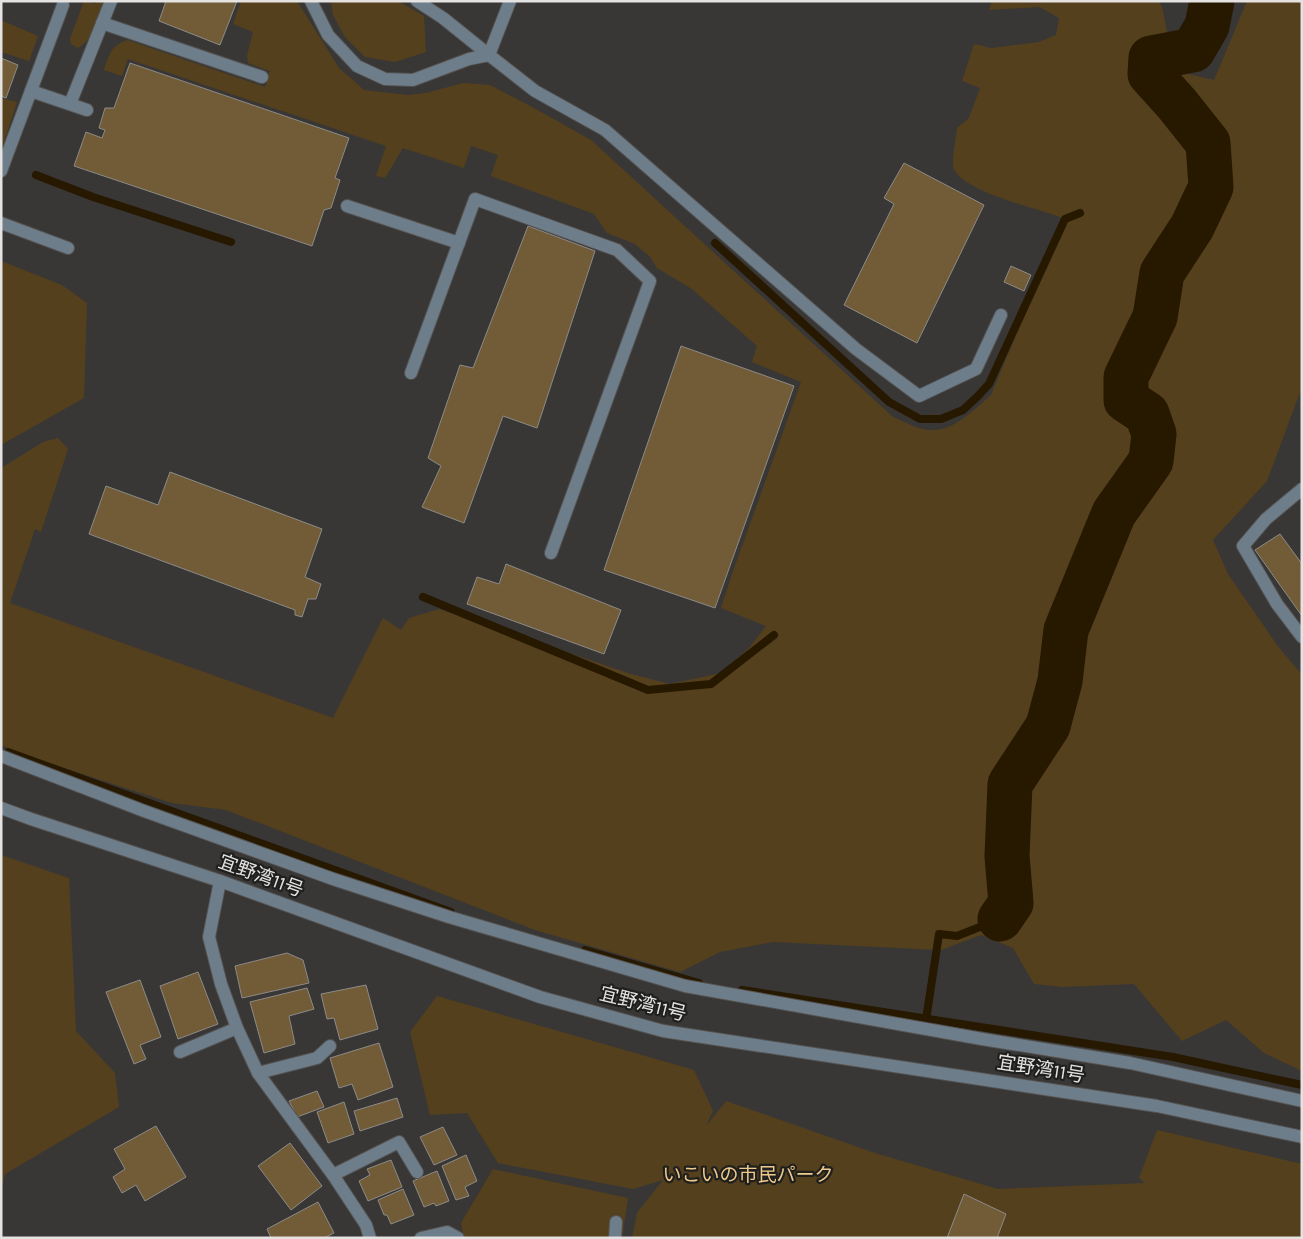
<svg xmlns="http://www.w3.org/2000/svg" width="1303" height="1239" viewBox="0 0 1303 1239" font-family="Karla,'Noto Sans JP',sans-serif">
<rect width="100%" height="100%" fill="#383735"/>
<g fill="#55401d">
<path d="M84,1L95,4L97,1H103C98,17 94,40 78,48L71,44L70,39Z"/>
<path d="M241,1H297L339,68L364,90L408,95L426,93L463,83L490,85L534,108L591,140L893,417C905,422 918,430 931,430C953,432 975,409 991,395L1065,219C1042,209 959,192 953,166C952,159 956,137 957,128L969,118L980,88L962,81L974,44L991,48L1039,42L1056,35L1059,18L1040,7L989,10L992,1H1159L1162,7L1175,71L1214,80L1247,1H1302V387L1267,481L1213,540L1228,574L1277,645L1302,675V1071L1264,1053L1226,1020L1182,1041L1134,984L1063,987L1034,984L1013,948L981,935L941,950L773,942L720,952L680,972L535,930L226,810L172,803L30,757L1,745V470L3,467L43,442L58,438L68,449L41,532L35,529L10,603L333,718L383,618L401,630L409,618L439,609L631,674L670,684L721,673L750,647L766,626L721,608L732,574L801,382L752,362L757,346L692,289L657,268L650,257L635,244L607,233L594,214L491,176L498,155L471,146L464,168L403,148L385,178L376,176L386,146L128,59L122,76L104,70C109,54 111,46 127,40L265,87L270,71L248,63L247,56L253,32L233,24Z"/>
<polygon points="331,1 398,1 424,16 426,52 395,62 365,57 345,37 333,15"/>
<polygon points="1,20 38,36 29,61 1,52"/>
<polygon points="1,98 17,102 1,151"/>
<polygon points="1,261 62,285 87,303 84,398 1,445"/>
<polygon points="1,855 69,878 76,1031 115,1073 119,1107 5,1174 1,1192"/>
<polygon points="437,996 694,1070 713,1111 706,1126 726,1101 875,1153 998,1189 1145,1183 1139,1178 1157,1130 1302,1164 1302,1238 632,1238 637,1213 663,1180 633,1189 498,1163 467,1113 430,1115 410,1032"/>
<polygon points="493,1169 628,1198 622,1238 464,1238 461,1223"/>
</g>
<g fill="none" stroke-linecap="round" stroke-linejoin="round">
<g stroke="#271800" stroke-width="8">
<polyline points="36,175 93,197 231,242"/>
<polyline points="715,243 889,402 920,419 941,419 963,410 978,396 989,384 1065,219 1080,213"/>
<polyline points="423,597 648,690 711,684 774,635"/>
<polyline points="8,752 451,912"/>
<polyline points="585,950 699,983"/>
<polyline points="742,990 1173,1057 1302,1085"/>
<polyline points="926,1020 939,934 957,936 1000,919"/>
</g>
<polyline stroke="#271800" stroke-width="45" points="1000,919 1011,903 1007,856 1010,784 1048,726 1060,681 1066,630 1114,513 1151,461 1154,434 1147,414 1126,400 1126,377 1155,317 1162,273 1192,227 1211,187 1208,143 1177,104 1150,74 1151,58 1193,50 1207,26 1212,1"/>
</g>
<g fill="#715c37" stroke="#8d8b89">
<polygon points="166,1 237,1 220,45 159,21"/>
<polygon points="1,58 18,65 6,98 1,96"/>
<polygon points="130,63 349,138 335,178 340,180 331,208 324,210 312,246 74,166 86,132 102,138 105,130 99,128 105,108 114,108"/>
<polygon points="904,163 984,205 917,343 844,305 894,204 884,198"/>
<polygon points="528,226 595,251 537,428 503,416 464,523 422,507 441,466 428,458 460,365 473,368"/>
<polygon points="1011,266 1031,275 1024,291 1004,282"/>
<polygon points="681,346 794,386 715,608 604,570"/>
<polygon points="170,472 322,529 305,577 321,584 316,599 308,599 302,617 295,615 295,610 89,534 106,486 158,505"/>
<polygon points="1280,534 1302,564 1302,616 1255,550"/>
<polygon points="506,564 621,610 604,654 467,604 477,577 499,584"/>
<polygon points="287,953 303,960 309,983 242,998 235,966"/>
<polygon points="198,972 218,1024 178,1039 160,986"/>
<polygon points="140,980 161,1037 140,1045 146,1059 134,1064 106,992"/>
<polygon points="366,985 378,1029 340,1040 334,1018 327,1019 321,994"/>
<polygon points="307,988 314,1009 289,1016 295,1044 264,1053 250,1002"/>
<polygon points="379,1043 393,1087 358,1100 352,1084 339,1088 330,1058"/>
<polygon points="317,1091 324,1107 297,1117 289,1101"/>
<polygon points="397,1098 403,1117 360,1131 354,1111"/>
<polygon points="344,1102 354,1134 328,1143 317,1112"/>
<polygon points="156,1126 186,1177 145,1201 136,1185 122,1193 113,1177 125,1169 114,1149"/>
<polygon points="443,1127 457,1155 434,1165 420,1137"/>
<polygon points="290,1143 322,1186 291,1210 258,1166"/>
<polygon points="466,1155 477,1181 465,1187 469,1196 456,1200 442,1166"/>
<polygon points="391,1160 402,1187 368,1201 359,1181 370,1175 367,1169"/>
<polygon points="437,1171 449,1201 436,1206 434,1203 424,1207 413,1181"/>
<polygon points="403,1189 414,1215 391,1224 387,1215 384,1215 378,1200"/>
<polygon points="964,1194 1006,1214 997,1238 947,1238"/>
<polygon points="318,1202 334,1233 324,1238 271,1238 267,1229"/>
</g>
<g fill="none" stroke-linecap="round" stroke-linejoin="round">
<g stroke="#545351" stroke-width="14">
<g id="minor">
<polyline points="311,1 328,35 357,66 385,79 413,80 469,59 489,55"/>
<polyline points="417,1 443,18 489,55"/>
<polyline points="510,1 489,55 535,91 605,130 856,349 919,396 976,369 1001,315"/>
<polyline points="102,23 262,77"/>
<polyline points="31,91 87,110"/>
<polyline points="70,104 111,1"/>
<polyline points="1,171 63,5"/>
<polyline points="347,206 459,243"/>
<polyline points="1,223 68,248"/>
<polyline points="411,373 475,199 617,250 650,281 551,553"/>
<polyline points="1302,489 1266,519 1243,546 1277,604 1302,637"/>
<polyline points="1,756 144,811 333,879 449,917 685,986 982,1039 1130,1063 1302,1101"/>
<polyline points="1,808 31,819 220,881 540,997 663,1031 1157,1106 1302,1137"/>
<polyline points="220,881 209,937 221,984 237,1028 258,1073 333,1175 366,1225 370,1238"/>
<polyline points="180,1052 237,1028"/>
<polyline points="258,1073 317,1058 330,1046"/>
<polyline points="333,1175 399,1142 417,1172"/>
<polyline points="421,1238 447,1232 458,1238"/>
<polyline points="615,1238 616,1222"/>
</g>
</g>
<use href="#minor" stroke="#6e7d8a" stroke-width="12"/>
</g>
<g text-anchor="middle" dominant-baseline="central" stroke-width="4.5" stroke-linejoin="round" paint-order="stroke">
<g font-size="19" fill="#e4e3e2" stroke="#1f1f1e">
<text transform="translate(261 876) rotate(20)">宜野湾11号</text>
<text transform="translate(643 1004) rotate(14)">宜野湾11号</text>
<text transform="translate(1041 1069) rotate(9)">宜野湾11号</text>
</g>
<g font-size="19" fill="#eec98b" stroke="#1f1f1e">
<text x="748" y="1175">いこいの市民パーク</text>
</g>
</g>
<rect width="1303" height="1239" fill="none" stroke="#e4e3e2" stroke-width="5"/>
</svg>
